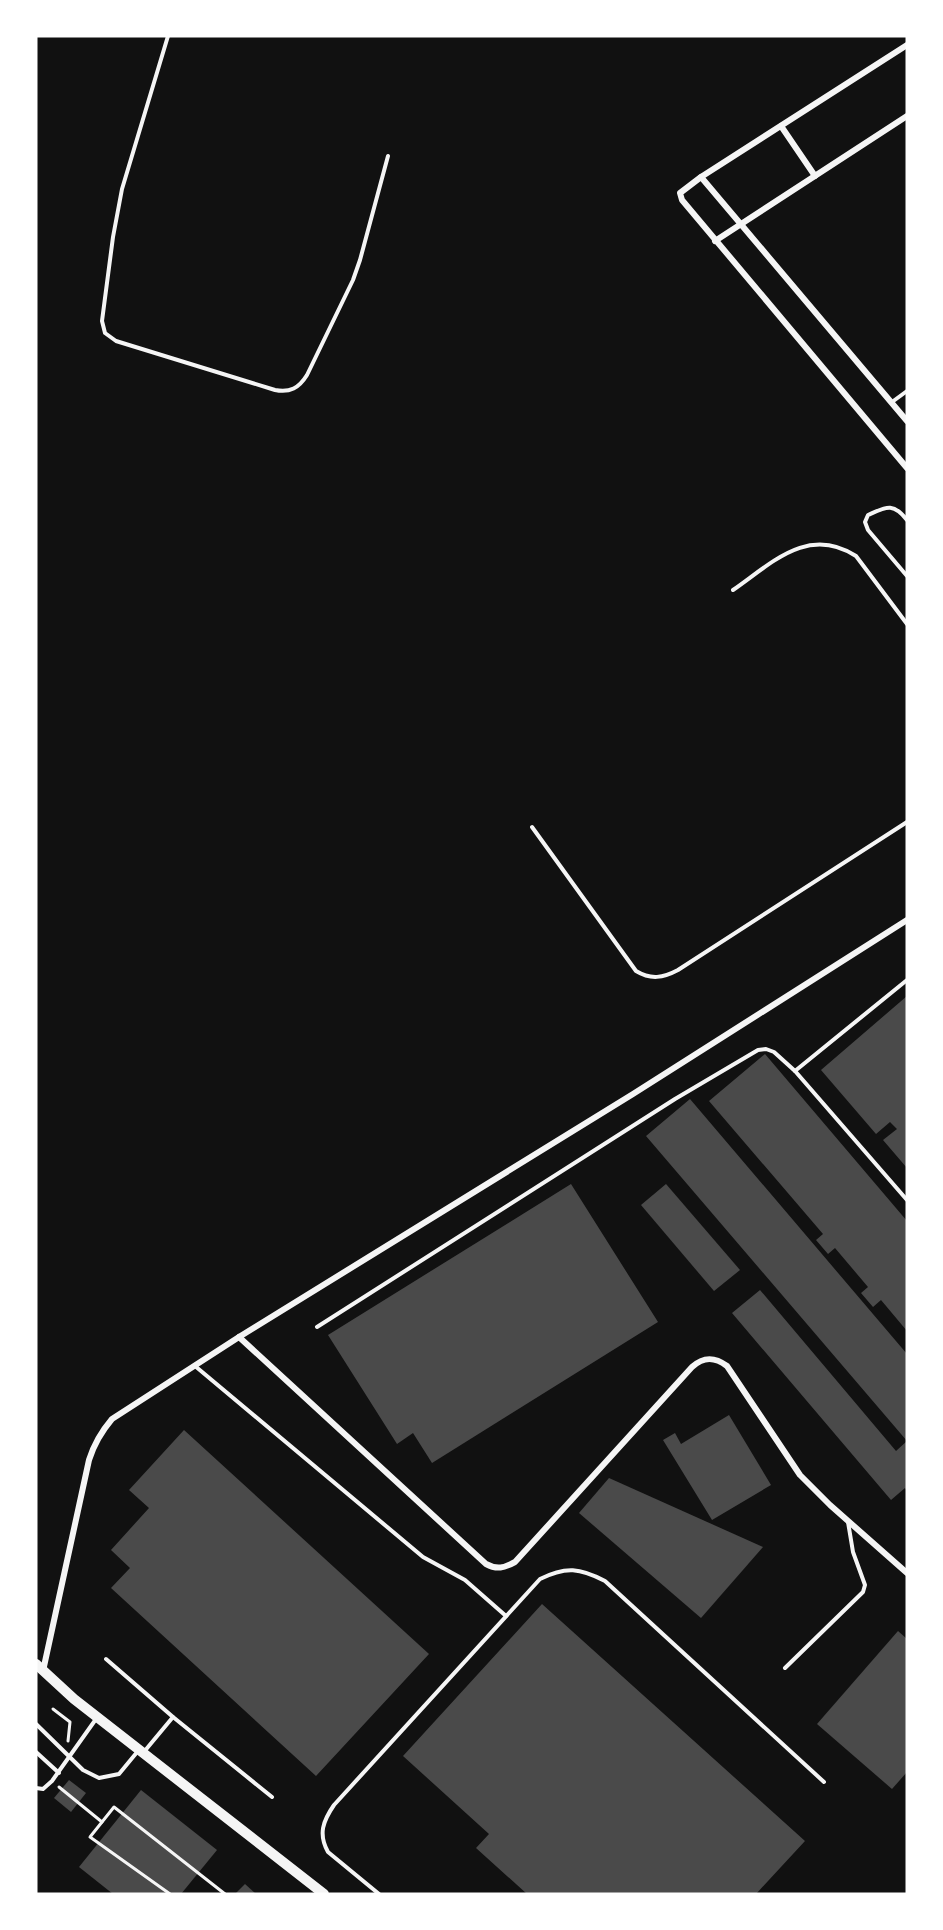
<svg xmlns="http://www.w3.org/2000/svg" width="943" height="1930" viewBox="0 0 943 1930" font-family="Lato,sans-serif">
<rect width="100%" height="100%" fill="#111"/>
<g fill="#4a4a4a">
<polygon points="907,996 907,1168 883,1140 897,1129 890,1122 876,1134 821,1070"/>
<polygon points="765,1054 907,1221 907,1331 881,1300 873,1307 861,1293 868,1287 835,1248 828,1254 816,1240 823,1234 709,1101"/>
<polygon points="690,1099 907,1354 907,1491 905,1488 891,1500 732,1313 760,1290 896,1451 907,1441 646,1136"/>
<polygon points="571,1184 658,1322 432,1463 413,1433 397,1444 328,1335"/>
<polygon points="666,1184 740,1270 714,1291 641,1205"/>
<polygon points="729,1415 771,1485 712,1520 663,1440 675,1433 681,1444"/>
<polygon points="184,1430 429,1654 316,1776 111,1588 130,1568 111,1550 149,1508 129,1490"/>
<polygon points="609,1478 763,1547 701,1618 579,1513"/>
<polygon points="542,1604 805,1841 756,1894 527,1894 476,1848 489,1834 403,1756"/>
<polygon points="898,1631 907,1639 907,1772 892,1789 817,1724"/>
<polygon points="69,1780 86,1793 71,1812 54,1798"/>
<polygon points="141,1790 217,1850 181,1894 113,1894 79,1867"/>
<polygon points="245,1884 256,1894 235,1894"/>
</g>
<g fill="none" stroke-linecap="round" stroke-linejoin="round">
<g stroke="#f5f5f5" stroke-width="3">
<polyline points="53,1709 70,1722 68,1741"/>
<polyline points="59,1787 102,1822"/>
<polyline points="170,1894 90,1837 114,1807 225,1894"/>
</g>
<g stroke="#f5f5f5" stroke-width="4">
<path d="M168,36L122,189L113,237L102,321L105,333L116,341L275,390C290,393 299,388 307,375L353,280L360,260L388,156"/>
<polyline points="892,402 907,391"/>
<path d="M907,520C893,502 886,507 868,515L865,522L868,530L907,576"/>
<path d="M733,590C772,563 808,525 856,556L907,624"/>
<path d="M532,827L636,971C651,980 663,978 678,970L907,822"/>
<polyline points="795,1071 907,980"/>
<polyline points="317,1327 675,1099 758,1050 766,1049 774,1052 795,1071 907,1200"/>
<polyline points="195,1366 423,1557 465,1580 506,1616"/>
<polyline points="106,1659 173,1717 272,1797"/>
<polyline points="785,1668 863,1592 865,1585 853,1552 848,1522"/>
<polyline points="36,1724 83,1770 99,1778 119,1774 138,1751"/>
<polyline points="36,1752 59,1773"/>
<polyline points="143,1753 173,1717"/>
<polyline points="36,1788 43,1789 52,1781 96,1719"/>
<path d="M379,1894L328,1852C318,1834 323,1821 334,1805L540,1579C566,1566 580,1568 605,1581L824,1782"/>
</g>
<g stroke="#f5f5f5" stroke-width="6">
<polyline points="907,45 701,177 680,193 682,200 907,468"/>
<polyline points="781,126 815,176"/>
<polyline points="701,177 907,421"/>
<polyline points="715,241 907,116"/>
<path d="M239,1337L486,1564C497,1570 504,1568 515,1562L692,1367C704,1356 715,1357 727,1366L800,1475L830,1505L907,1573"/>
<path d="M43,1671L89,1460C94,1444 101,1432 112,1419L239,1337L633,1094L907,920"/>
</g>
<polyline stroke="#f5f5f5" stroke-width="10" points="36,1664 74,1699 324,1894"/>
</g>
<rect width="943" height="1930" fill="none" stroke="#ffffff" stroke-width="75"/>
</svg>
